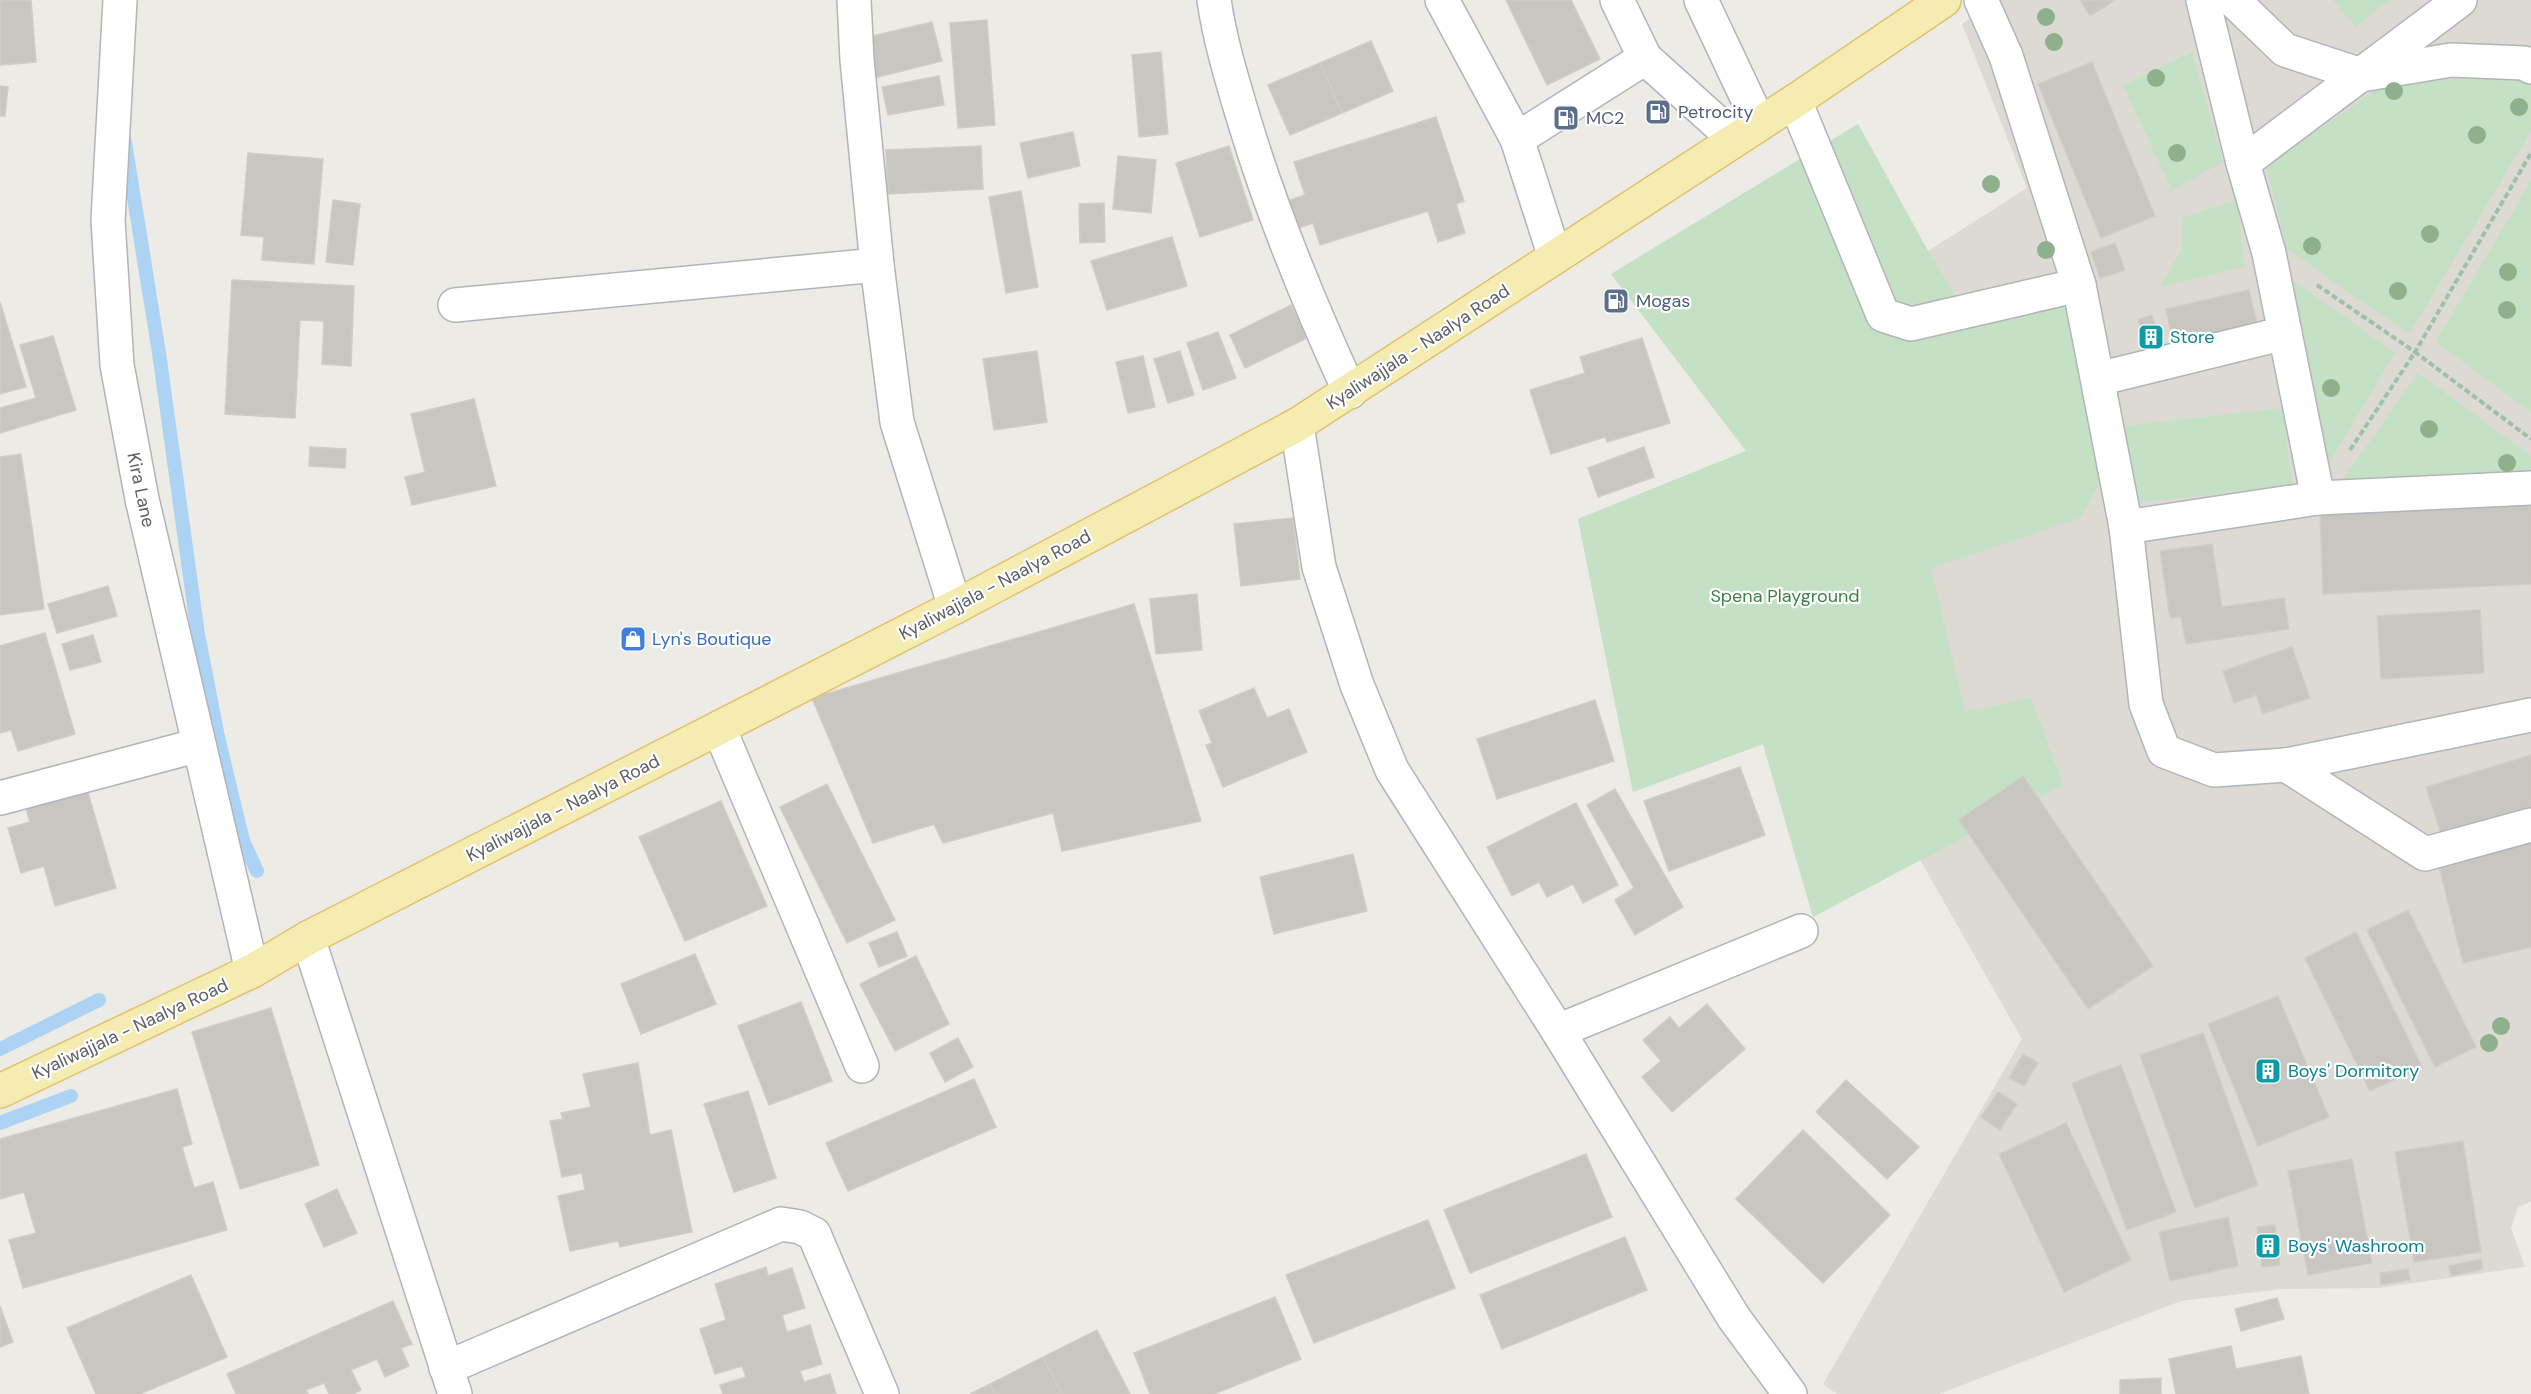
<svg xmlns="http://www.w3.org/2000/svg" width="2531" height="1394" viewBox="0 0 2531 1394" font-family="'DM Sans',sans-serif">
<rect width="100%" height="100%" fill="#edebe5"/>
<polygon fill="#dcdad3" points="1996,0 2531,0 2531,1202 2518,1207 2511,1228 2525,1267 2379,1288 2282,1289 2181,1301 1939,1394 1837,1394 1823,1384 2022,1039 1919,858 1813,917 1763,744 1633,792 1578,519 1746,451 1611,274 1858,124 1928,251 2027,188 1962,24"/>
<g fill="#c4e1c5">
<polygon points="2333,0 2389,0 2356,27"/>
<polygon points="2192,52 2223,162 2172,190 2123,85"/>
<polygon points="2502,73 2531,86 2531,131 2409,334 2287,249 2266,166 2379,88"/>
<polygon points="1858,124 1928,251 1977,329 2068,294 2102,480 2080,518 1931,568 1965,712 2031,698 2063,785 1813,917 1763,744 1633,792 1578,519 1746,451 1611,274"/>
<polygon points="2531,181 2531,412 2436,342"/>
<polygon points="2238,199 2244,267 2160,287 2182,250 2183,218"/>
<polygon points="2293,280 2395,353 2324,471"/>
<polygon points="2418,373 2531,456 2531,479 2340,484"/>
<polygon points="2283,408 2292,486 2132,503 2124,426"/>
</g>
<g fill="none" stroke-linecap="round" stroke-linejoin="round">
<g stroke="#add3f4" stroke-width="14">
<polyline points="125,142 159,353 198,634 218,737 243,841 257,871"/>
<polyline points="0,1049 99,1000"/>
<polyline points="0,1123 71,1096"/>
</g>
</g>
<g fill="#c8c6c1" stroke="#d1cdc4" stroke-width="1.5">
<polygon points="0,0 31,0 36,62 0,65"/>
<polygon points="1506,0 1571,0 1600,59 1547,85"/>
<polygon points="2080,0 2115,0 2090,16"/>
<polygon points="987,20 995,125 958,128 950,23"/>
<polygon points="932,22 942,61 874,78 864,38"/>
<polygon points="1371,41 1393,91 1342,113 1320,63"/>
<polygon points="1161,52 1168,134 1139,137 1132,55"/>
<polygon points="2092,62 2155,216 2101,238 2038,84"/>
<polygon points="1320,63 1342,113 1290,135 1268,85"/>
<polygon points="939,76 944,105 888,115 882,87"/>
<polygon points="0,86 8,87 5,116 0,116"/>
<polygon points="1436,117 1464,201 1456,204 1465,233 1438,242 1428,211 1320,245 1313,223 1293,230 1284,202 1305,195 1294,162"/>
<polygon points="1073,132 1080,166 1028,178 1020,143"/>
<polygon points="981,146 983,189 888,194 886,150"/>
<polygon points="1229,146 1253,220 1200,237 1176,163"/>
<polygon points="248,153 323,159 314,264 262,260 264,237 241,235"/>
<polygon points="1118,156 1156,160 1151,213 1113,209"/>
<polygon points="1021,191 1038,287 1006,293 989,197"/>
<polygon points="333,200 360,204 353,265 326,262"/>
<polygon points="1104,203 1105,242 1080,243 1079,204"/>
<polygon points="1172,237 1187,286 1107,310 1091,261"/>
<polygon points="2115,243 2125,270 2100,278 2091,252"/>
<polygon points="232,280 354,286 351,366 322,364 324,321 300,320 295,418 225,414"/>
<polygon points="2249,290 2258,327 2174,346 2166,309"/>
<polygon points="0,302 26,387 0,394"/>
<polygon points="1291,305 1307,338 1245,368 1230,335"/>
<polygon points="2152,315 2165,356 2151,360 2138,319"/>
<polygon points="1218,332 1236,378 1203,390 1187,343"/>
<polygon points="53,336 76,410 0,433 0,408 36,398 20,345"/>
<polygon points="1642,338 1670,423 1607,442 1605,437 1551,454 1530,390 1585,373 1580,357"/>
<polygon points="1037,351 1047,422 994,430 983,359"/>
<polygon points="1180,351 1194,395 1168,403 1154,359"/>
<polygon points="1143,356 1155,407 1128,413 1116,362"/>
<polygon points="474,399 496,486 412,505 405,477 425,472 411,414"/>
<polygon points="310,447 346,449 345,468 309,466"/>
<polygon points="1644,447 1654,477 1598,497 1588,468"/>
<polygon points="21,454 44,609 0,615 0,457"/>
<polygon points="2531,502 2531,584 2323,594 2320,512"/>
<polygon points="1293,518 1300,579 1241,586 1234,524"/>
<polygon points="2212,544 2222,607 2284,598 2289,629 2186,644 2181,617 2170,618 2160,551"/>
<polygon points="108,586 117,616 57,633 48,604"/>
<polygon points="1197,594 1202,650 1156,654 1150,599"/>
<polygon points="1134,604 1201,821 1062,851 1053,813 943,843 934,824 873,843 812,698"/>
<polygon points="2480,610 2484,673 2381,679 2377,616"/>
<polygon points="45,633 75,734 18,751 11,730 0,733 0,646"/>
<polygon points="93,635 101,662 70,670 62,644"/>
<polygon points="2292,647 2310,698 2263,714 2256,695 2234,703 2223,671"/>
<polygon points="1254,688 1267,718 1289,709 1307,752 1223,787 1206,745 1212,743 1199,711"/>
<polygon points="1595,700 1614,761 1497,799 1477,739"/>
<polygon points="2531,755 2531,814 2443,840 2426,787"/>
<polygon points="1740,767 1765,835 1669,871 1644,801"/>
<polygon points="2023,776 2153,966 2088,1009 1959,820"/>
<polygon points="827,784 895,920 847,943 780,807"/>
<polygon points="86,786 116,888 55,906 44,866 21,873 8,828 30,822 25,805"/>
<polygon points="1615,789 1683,907 1635,935 1615,900 1634,888 1587,805"/>
<polygon points="721,801 767,906 685,941 639,837"/>
<polygon points="1576,803 1618,885 1583,903 1573,884 1547,897 1539,882 1512,896 1487,847"/>
<polygon points="2531,839 2531,947 2463,963 2438,862"/>
<polygon points="1353,854 1367,911 1274,934 1260,877"/>
<polygon points="2408,910 2476,1047 2435,1067 2367,930"/>
<polygon points="897,932 907,956 879,967 869,943"/>
<polygon points="2356,932 2422,1067 2370,1091 2305,958"/>
<polygon points="695,954 716,1004 641,1034 621,984"/>
<polygon points="916,956 949,1024 895,1051 860,984"/>
<polygon points="2278,996 2329,1117 2258,1146 2208,1024"/>
<polygon points="801,1002 832,1081 769,1105 738,1026"/>
<polygon points="1707,1004 1745,1049 1672,1112 1642,1077 1661,1061 1643,1040 1670,1017 1679,1028"/>
<polygon points="271,1008 319,1165 240,1189 192,1032"/>
<polygon points="2203,1033 2258,1185 2195,1208 2140,1055"/>
<polygon points="958,1038 973,1067 945,1082 930,1053"/>
<polygon points="2023,1054 2038,1063 2024,1086 2009,1078"/>
<polygon points="638,1063 650,1135 671,1130 692,1232 620,1247 618,1241 570,1251 558,1196 585,1190 582,1173 562,1177 550,1121 563,1119 561,1113 591,1107 583,1074"/>
<polygon points="2121,1065 2176,1212 2127,1230 2072,1083"/>
<polygon points="974,1079 996,1127 848,1191 826,1143"/>
<polygon points="1846,1080 1919,1147 1887,1179 1816,1112"/>
<polygon points="177,1089 192,1144 182,1147 194,1188 213,1182 227,1230 23,1288 9,1240 36,1233 24,1192 0,1199 0,1139"/>
<polygon points="748,1091 776,1178 734,1192 704,1104"/>
<polygon points="1998,1092 2017,1104 2000,1130 1981,1117"/>
<polygon points="2066,1123 2131,1260 2064,1292 1999,1154"/>
<polygon points="1803,1130 1890,1215 1823,1283 1736,1199"/>
<polygon points="2463,1141 2481,1252 2414,1262 2395,1152"/>
<polygon points="1586,1154 1612,1217 1470,1273 1444,1210"/>
<polygon points="2352,1159 2372,1263 2308,1275 2288,1171"/>
<polygon points="337,1189 357,1233 324,1247 305,1204"/>
<polygon points="2228,1217 2238,1266 2170,1281 2159,1232"/>
<polygon points="1428,1220 1455,1288 1314,1343 1286,1275"/>
<polygon points="2275,1225 2280,1265 2262,1267 2257,1227"/>
<polygon points="1625,1237 1647,1290 1502,1349 1480,1295"/>
<polygon points="2481,1259 2483,1269 2451,1276 2449,1266"/>
<polygon points="766,1267 768,1276 792,1268 805,1308 782,1315 787,1332 810,1325 822,1364 800,1371 804,1382 830,1374 836,1394 723,1394 720,1385 746,1377 742,1366 715,1374 700,1329 726,1320 715,1284"/>
<polygon points="2408,1269 2410,1280 2381,1285 2380,1273"/>
<polygon points="191,1275 227,1357 140,1394 96,1394 67,1328"/>
<polygon points="1275,1297 1301,1359 1214,1394 1150,1394 1134,1353"/>
<polygon points="2277,1298 2284,1319 2241,1331 2235,1309"/>
<polygon points="393,1301 412,1344 401,1348 409,1366 385,1377 377,1359 351,1370 361,1390 353,1394 329,1394 324,1383 306,1390 308,1394 236,1394 227,1374"/>
<polygon points="0,1306 13,1342 0,1347"/>
<polygon points="1097,1330 1130,1394 1062,1394 1043,1357"/>
<polygon points="2231,1346 2236,1369 2301,1356 2309,1394 2176,1394 2169,1359"/>
<polygon points="1043,1357 1062,1394 995,1394 990,1384"/>
<polygon points="2161,1378 2161,1394 2120,1394 2120,1380"/>
<polygon points="990,1384 995,1394 970,1394"/>
</g>
<g fill="none" stroke-linecap="round" stroke-linejoin="round">
<g stroke="#b2b4b8" stroke-width="36">
<g id="minor">
<polyline points="120,0 108,220 117,365 142,499 252,971"/>
<polyline points="854,0 857,60 877,265 897,422 955,607"/>
<path d="M1214,0C1220,41 1232,80 1244,120C1272,213 1309,303 1350,392"/>
<polyline points="1442,0 1517,139"/>
<polyline points="1617,0 1645,58"/>
<polyline points="1701,0 1759,123"/>
<polyline points="1981,0 2006,56 2079,285 2126,527 2146,704 2164,751 2214,770 2286,765 2425,854 2531,825"/>
<polyline points="2203,0 2243,163"/>
<polyline points="2233,0 2285,50 2361,75 2451,60 2524,63 2531,67"/>
<polyline points="2460,0 2243,163 2269,253 2318,498 2531,488"/>
<polyline points="1795,101 1883,315 1911,324 2079,285"/>
<polyline points="1555,257 1517,139 1645,58 1735,139"/>
<polyline points="455,305 877,265"/>
<polyline points="2098,379 2285,333"/>
<polyline points="1297,425 1319,567 1357,685 1392,770 1558,1031 1734,1318 1790,1394"/>
<polyline points="2126,527 2318,498"/>
<polyline points="719,728 862,1066"/>
<polyline points="2286,765 2531,715"/>
<polyline points="0,798 199,745"/>
<polyline points="308,938 455,1394"/>
<polyline points="1558,1031 1801,931"/>
<polyline points="446,1368 781,1224 800,1227 814,1234 882,1394"/>
</g>
</g>
<g stroke="#e0c36b" stroke-width="36">
<polyline id="major" points="0,1091 252,971 308,938 955,607 1297,425 1795,101 1944,0"/>
</g>
<g stroke="#9dc0a8" stroke-width="4" stroke-dasharray="6 3" stroke-linecap="butt">
<polyline points="2317,285 2415,352 2531,153"/>
<polyline points="2350,450 2415,352 2531,439"/>
</g>
<use href="#minor" stroke="#fff" stroke-width="33"/>
<use href="#major" stroke="#f5ecb2" stroke-width="33"/>
</g>
<g fill="#8eb08d">
<circle cx="2046" cy="17" r="9"/>
<circle cx="2054" cy="42" r="9"/>
<circle cx="2156" cy="78" r="9"/>
<circle cx="2394" cy="91" r="9"/>
<circle cx="2519" cy="107" r="9"/>
<circle cx="2477" cy="135" r="9"/>
<circle cx="2177" cy="153" r="9"/>
<circle cx="1991" cy="184" r="9"/>
<circle cx="2430" cy="234" r="9"/>
<circle cx="2312" cy="246" r="9"/>
<circle cx="2046" cy="250" r="9"/>
<circle cx="2508" cy="272" r="9"/>
<circle cx="2398" cy="291" r="9"/>
<circle cx="2507" cy="310" r="9"/>
<circle cx="2331" cy="388" r="9"/>
<circle cx="2429" cy="429" r="9"/>
<circle cx="2507" cy="463" r="9"/>
<circle cx="2501" cy="1026" r="9"/>
<circle cx="2489" cy="1043" r="9"/>
</g>
<defs>
<g id="fuel-square" transform="scale(1.35)"><rect x="-9" y="-9" width="18" height="18" rx="4" fill="#5c6f8a" stroke="#fff"/><path d="M-5.5-6h7V0h2V4h1.3V-2.5L3-4.5l.8-.8L6-3V5H2.5V1h-1V6h-7ZM-4.2-4.7v3.2H.2V-4.7Z" fill="#fff"/></g>
<g id="building-square" transform="scale(1.35)"><rect x="-9" y="-9" width="18" height="18" rx="4" fill="#0f9aa8" stroke="#fff"/><path d="M-4-6H4V6H1V3H-1V6H-4ZM-2.5-4.3h1.7v1.8h-1.7ZM.8-4.3h1.7v1.8H.8ZM-2.5-1h1.7V.8h-1.7ZM.8-1h1.7V.8H.8Z" fill="#fff"/></g>
<g id="shop-square" transform="scale(1.35)"><rect x="-9" y="-9" width="18" height="18" rx="4" fill="#3f7fe0" stroke="#fff"/><path d="M-5-2.5h2.3a2.7 3.5 0 0 1 5.4 0H5L5.5 6h-11ZM-1.5-2.5h3a1.5 2.3 0 0 0-3 0Z" fill="#fff"/></g>
</defs>
<g fill-rule="evenodd">
<use href="#fuel-square" x="1658" y="112"/>
<use href="#fuel-square" x="1566" y="118"/>
<use href="#fuel-square" x="1616" y="301"/>
<use href="#building-square" x="2151" y="337"/>
<use href="#shop-square" x="633" y="639"/>
<use href="#building-square" x="2268" y="1071"/>
<use href="#building-square" x="2268" y="1246"/>
</g>
<g text-anchor="middle" dominant-baseline="central" stroke-width="4.5" stroke-linejoin="round" paint-order="stroke">
<g font-size="18" fill="#4e5e75" stroke="#fff" text-anchor="start">
<text x="1678" y="112">Petrocity</text>
<text x="1586" y="118">MC2</text>
<text x="1636" y="301">Mogas</text>
</g>
<g font-size="18" fill="#0d838f" stroke="#fff" text-anchor="start">
<text x="2170" y="337">Store</text>
<text x="2288" y="1071">Boys' Dormitory</text>
<text x="2288" y="1246">Boys' Washroom</text>
</g>
<g font-size="18" fill="#5c5f63" stroke="#fff">
<text transform="translate(1418 347) rotate(-33)">Kyaliwajjala - Naalya Road</text>
<text transform="translate(141 490) rotate(78)">Kira Lane</text>
<text transform="translate(995 585) rotate(-28)">Kyaliwajjala - Naalya Road</text>
<text transform="translate(563 808) rotate(-27)">Kyaliwajjala - Naalya Road</text>
<text transform="translate(130 1029) rotate(-25)">Kyaliwajjala - Naalya Road</text>
</g>
<g font-size="18" fill="#407f45" stroke="#fff">
<text x="1785" y="596">Spena Playground</text>
</g>
<g font-size="18" fill="#366cbe" stroke="#fff" text-anchor="start">
<text x="652" y="639">Lyn's Boutique</text>
</g>
</g>
</svg>
